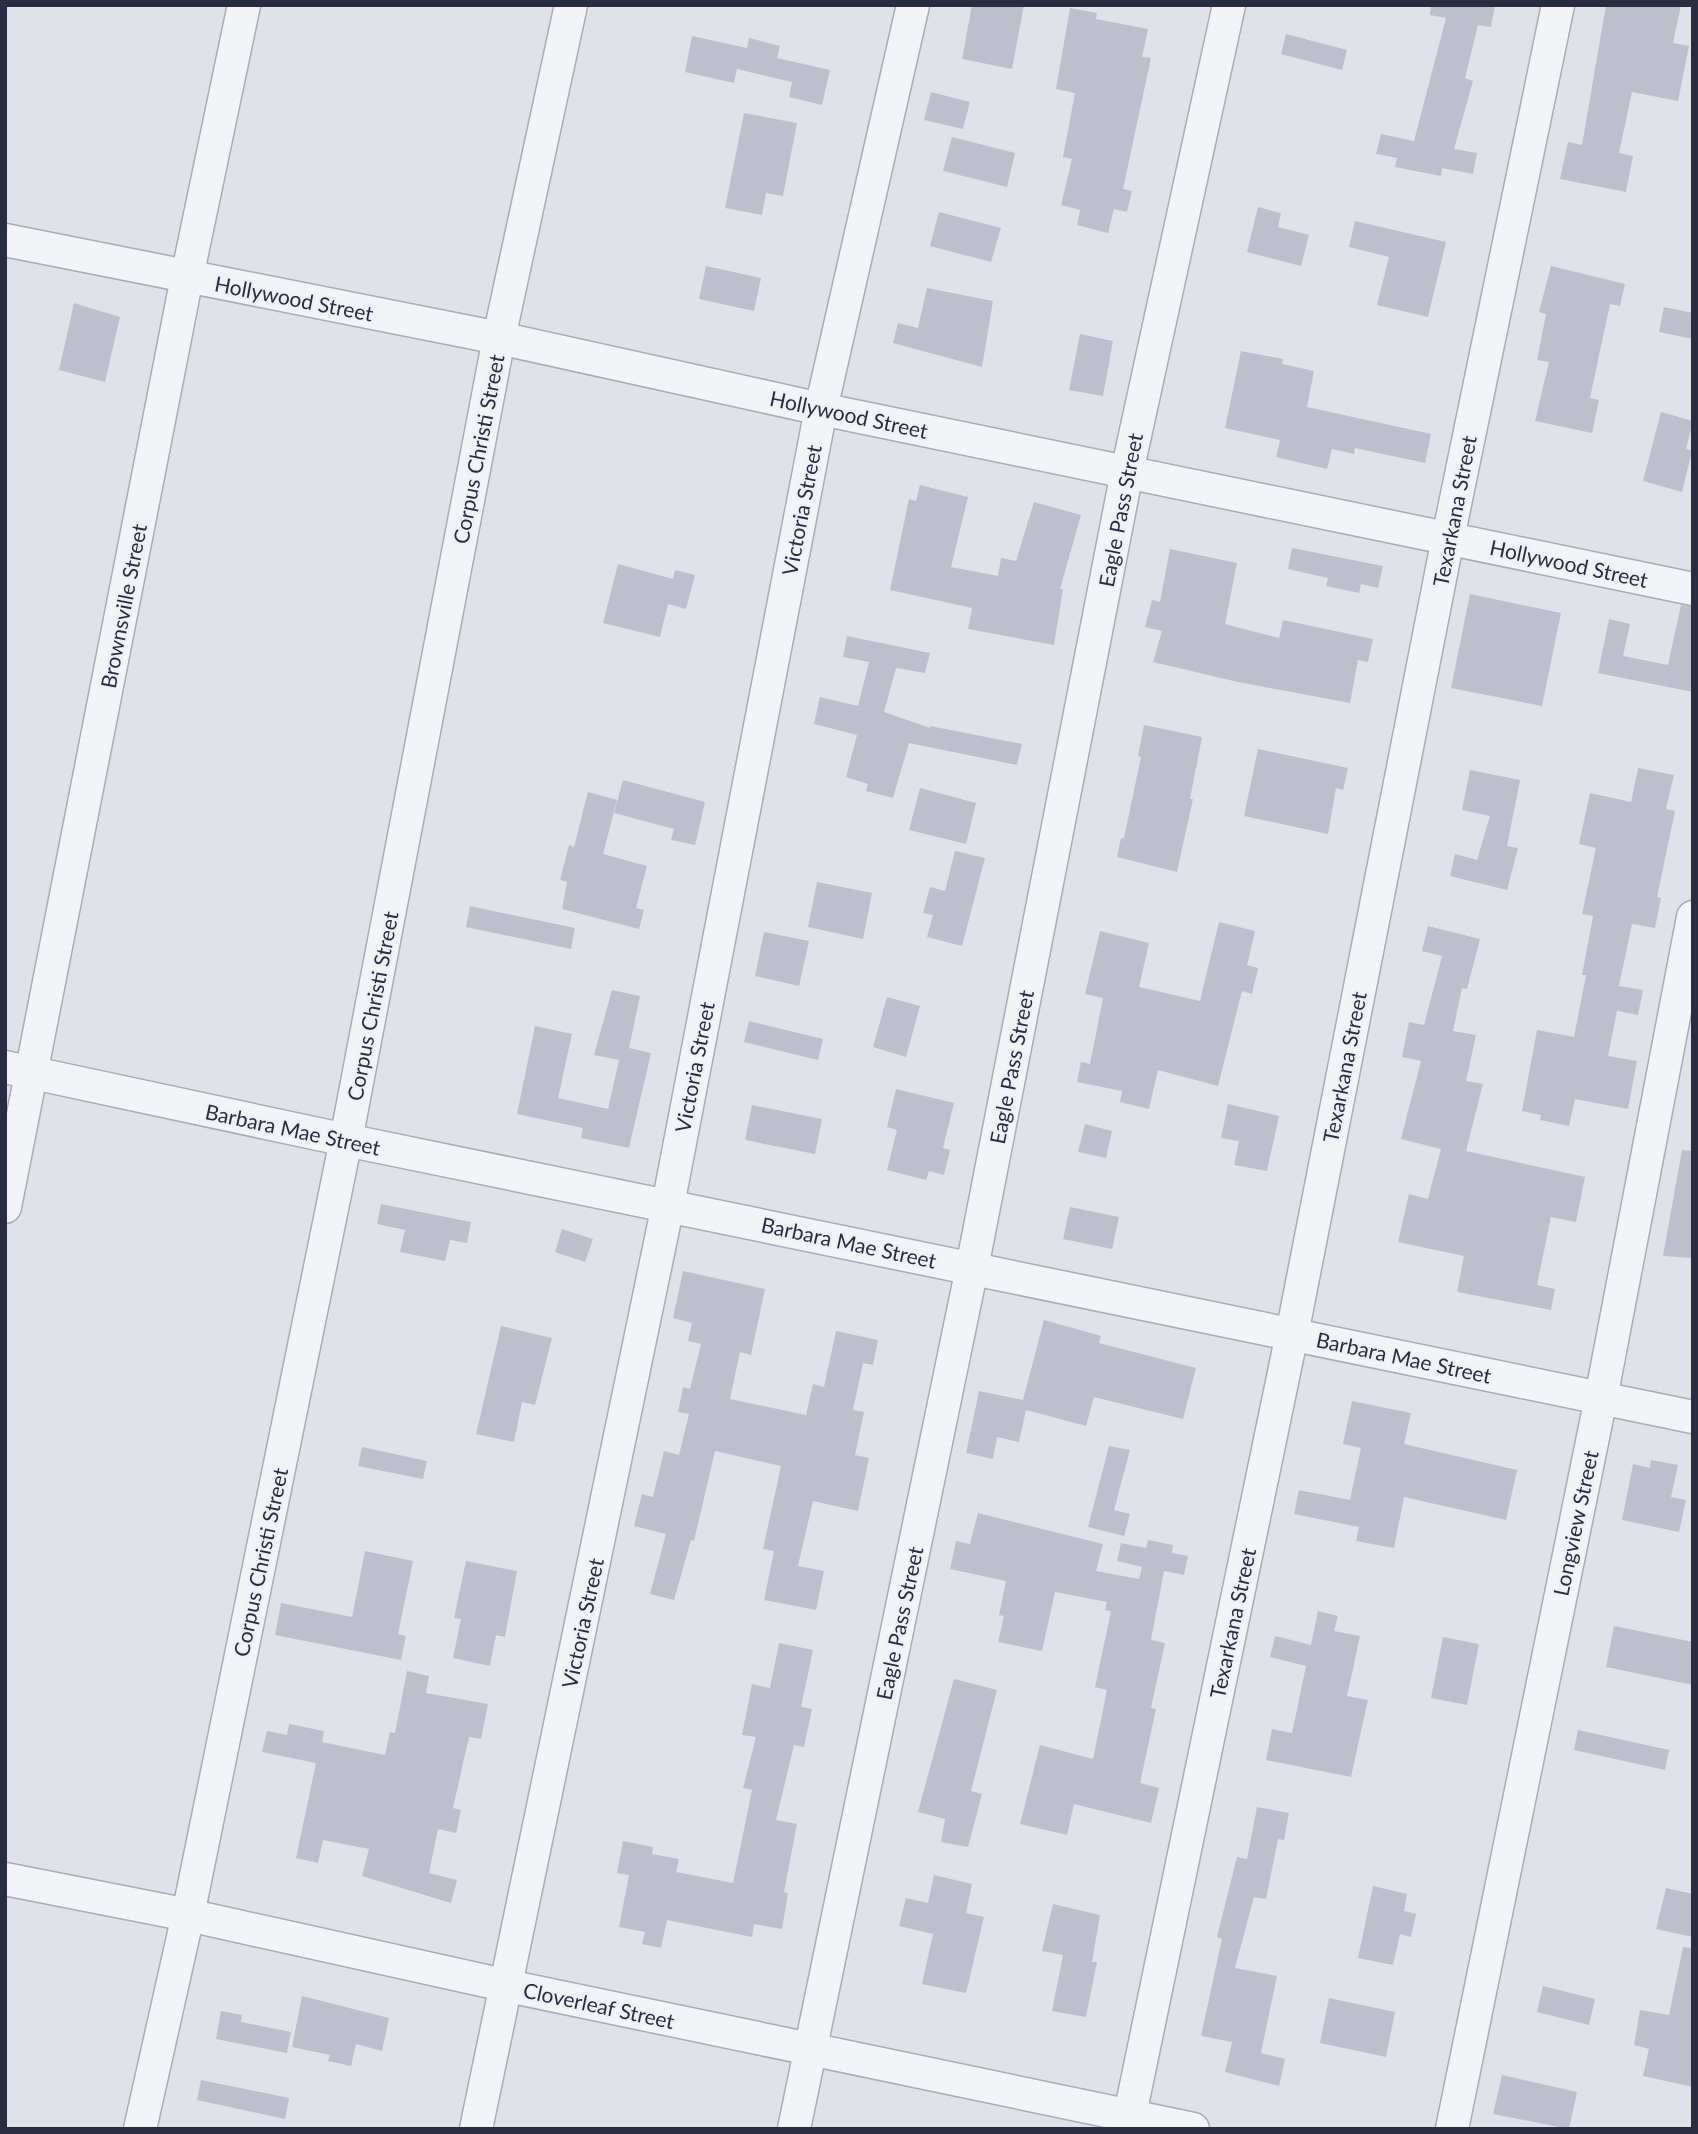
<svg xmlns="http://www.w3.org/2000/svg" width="1698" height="2134" viewBox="0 0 1698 2134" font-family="Lato,sans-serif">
<rect width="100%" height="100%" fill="#e0e2e9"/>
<g fill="#bdc0cc">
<polygon points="972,5 1024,5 1012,69 962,59"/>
<polygon points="1431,5 1495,5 1491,27 1478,25 1465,78 1473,81 1454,149 1477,153 1473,174 1442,168 1441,176 1395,167 1397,158 1376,154 1381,134 1414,141 1446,18 1430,15"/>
<polygon points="1606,5 1681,5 1673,43 1689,46 1678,101 1632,92 1619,153 1633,156 1626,192 1560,179 1568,142 1582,145"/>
<polygon points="1070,8 1097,13 1096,19 1148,29 1142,57 1151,58 1123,189 1132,191 1127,212 1114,209 1108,233 1077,225 1080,210 1061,205 1072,159 1063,157 1075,93 1056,89"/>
<polygon points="1286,34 1347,50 1342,70 1281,54"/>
<polygon points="692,36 747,48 749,38 780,46 777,58 830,70 822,105 789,97 792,82 737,69 734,83 685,72"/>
<polygon points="931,92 970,102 963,129 924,120"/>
<polygon points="744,113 797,123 783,196 766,193 762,215 725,208"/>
<polygon points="952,137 1015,153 1007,187 943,171"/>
<polygon points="1258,207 1281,213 1278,227 1309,235 1301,266 1247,252"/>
<polygon points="939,212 1001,228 991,262 930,246"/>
<polygon points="1355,221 1446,242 1428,317 1377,305 1389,257 1349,247"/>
<polygon points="706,266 761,278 754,311 699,299"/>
<polygon points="1551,266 1625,284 1620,306 1610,304 1590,398 1599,400 1592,433 1535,421 1549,362 1537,360 1546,314 1539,312"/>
<polygon points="927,288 993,301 982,367 893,343 898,323 918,328"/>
<polygon points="74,303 120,317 105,382 59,370"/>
<polygon points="1664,307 1693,313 1693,339 1659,332"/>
<polygon points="1080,334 1113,341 1103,396 1069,390"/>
<polygon points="1241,351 1283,359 1282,364 1314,371 1307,407 1431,434 1425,463 1355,448 1354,454 1332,449 1327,469 1276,457 1280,440 1225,428"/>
<polygon points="1661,412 1693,421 1686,449 1692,451 1682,492 1643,481"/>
<polygon points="920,485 968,497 951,567 998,576 1001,558 1016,561 1034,502 1081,515 1060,589 1063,589 1054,645 968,629 972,608 890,590 909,499 916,501"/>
<polygon points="1292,548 1383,566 1378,588 1361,584 1359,593 1326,586 1328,578 1288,569"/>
<polygon points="1170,549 1237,563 1225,624 1279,638 1283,620 1373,639 1368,662 1358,660 1350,703 1238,682 1153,662 1162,631 1145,627 1152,600 1160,602"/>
<polygon points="618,564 673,579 675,570 695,575 686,609 668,604 660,637 603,623"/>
<polygon points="1470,594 1561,613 1542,706 1451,688"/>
<polygon points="1681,605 1693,607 1693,692 1598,673 1609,619 1630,624 1623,656 1668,665"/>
<polygon points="847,636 930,653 925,673 896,668 884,712 930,728 930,726 1022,744 1017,765 909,743 893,798 866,791 868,784 846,777 857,735 814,724 820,697 858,706 869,662 843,657"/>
<polygon points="1144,725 1202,737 1190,799 1193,799 1177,872 1117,857 1121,838 1124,838 1141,757 1138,756"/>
<polygon points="1258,749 1348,768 1343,790 1336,788 1328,834 1244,816"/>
<polygon points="1638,768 1674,775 1666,809 1675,811 1657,897 1661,898 1655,928 1632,924 1619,986 1643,990 1638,1015 1617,1011 1608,1056 1637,1061 1628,1109 1575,1099 1569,1126 1540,1120 1541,1115 1522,1111 1537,1030 1574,1037 1586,975 1582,975 1593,916 1582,914 1596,848 1579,844 1590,793 1631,802"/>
<polygon points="1470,770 1520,780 1507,846 1518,848 1507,890 1450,876 1455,854 1477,860 1490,816 1462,810"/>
<polygon points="623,780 705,802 695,845 671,840 674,829 614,813"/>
<polygon points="920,788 976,803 966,844 909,830"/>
<polygon points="588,792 617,800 603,854 647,866 636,908 644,910 639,929 562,909 567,882 560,880 569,845 574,847"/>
<polygon points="955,851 985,858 962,946 927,937 933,915 923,913 930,887 945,891"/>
<polygon points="817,882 872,893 863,939 808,927"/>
<polygon points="470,906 575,928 571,949 466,927"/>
<polygon points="1219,922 1255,931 1247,965 1258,968 1252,994 1242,991 1218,1086 1158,1070 1149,1109 1120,1102 1122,1091 1077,1082 1081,1062 1090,1064 1103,998 1085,994 1100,931 1149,943 1139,987 1200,1001"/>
<polygon points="1428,926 1480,939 1467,989 1462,988 1453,1031 1476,1035 1466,1081 1483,1084 1466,1151 1585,1177 1576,1222 1551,1217 1537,1285 1555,1289 1551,1310 1457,1292 1464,1256 1398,1242 1409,1194 1428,1199 1441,1149 1401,1139 1421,1061 1402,1057 1409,1022 1424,1025 1442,956 1422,951"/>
<polygon points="764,932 809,941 799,986 755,976"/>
<polygon points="612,990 640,996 629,1048 651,1053 629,1148 581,1138 583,1128 517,1114 535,1026 572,1034 558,1098 608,1109 619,1060 594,1055"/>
<polygon points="887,997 920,1006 906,1057 873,1047"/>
<polygon points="749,1021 823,1039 818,1060 744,1042"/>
<polygon points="896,1089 954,1103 943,1148 950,1150 944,1175 929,1171 926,1180 887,1170 897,1130 887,1127"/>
<polygon points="1228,1104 1279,1116 1267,1171 1234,1165 1239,1141 1221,1138"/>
<polygon points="752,1105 822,1119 815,1154 745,1140"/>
<polygon points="1085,1124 1112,1131 1106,1158 1078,1152"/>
<polygon points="1682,1150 1693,1151 1693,1258 1663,1256"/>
<polygon points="381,1204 471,1222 467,1243 450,1240 445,1261 400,1252 405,1230 377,1224"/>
<polygon points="1070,1207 1119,1217 1112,1249 1063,1239"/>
<polygon points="562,1229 593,1239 585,1262 555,1252"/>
<polygon points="683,1271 765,1289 751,1355 740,1352 730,1399 806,1415 813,1384 824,1387 836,1331 878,1340 873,1365 863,1363 853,1410 864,1412 855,1455 869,1458 858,1511 813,1501 798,1566 824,1571 816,1610 764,1600 774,1551 763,1549 781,1466 715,1451 694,1541 691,1540 674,1600 650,1594 666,1534 634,1526 642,1494 653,1497 664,1451 679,1455 689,1414 678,1412 683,1387 690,1389 701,1344 688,1341 692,1323 673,1318"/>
<polygon points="1044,1320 1101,1336 1099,1343 1196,1368 1183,1419 1094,1397 1086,1426 1026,1410 1019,1442 997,1437 993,1459 966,1453 979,1391 1023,1400"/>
<polygon points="501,1326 552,1338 535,1405 522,1402 514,1442 476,1434"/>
<polygon points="1352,1401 1411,1413 1404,1444 1517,1470 1506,1520 1404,1497 1394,1548 1356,1541 1359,1527 1294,1514 1299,1490 1350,1500 1361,1448 1343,1444"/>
<polygon points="1109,1446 1130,1450 1114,1510 1130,1514 1124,1536 1088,1527"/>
<polygon points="362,1447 427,1461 423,1479 358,1466"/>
<polygon points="1651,1460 1678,1465 1671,1497 1686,1500 1679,1532 1622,1520 1633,1464 1650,1468"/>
<polygon points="978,1513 1103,1544 1096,1571 1139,1579 1142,1567 1117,1561 1121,1543 1146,1548 1148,1540 1173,1545 1172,1553 1188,1556 1184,1575 1164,1571 1151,1640 1165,1643 1151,1708 1156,1709 1140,1783 1159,1788 1151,1823 1074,1804 1067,1835 1020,1824 1040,1745 1093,1759 1107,1690 1095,1687 1111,1611 1105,1610 1107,1602 1055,1592 1042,1651 998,1642 1004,1616 999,1615 1006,1581 950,1569 956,1541 970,1544"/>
<polygon points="365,1551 413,1561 398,1634 406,1636 401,1660 275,1635 281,1603 352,1617"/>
<polygon points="466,1561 517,1571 505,1637 496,1635 490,1666 453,1658 461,1619 454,1618"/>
<polygon points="1318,1611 1338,1616 1334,1631 1360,1636 1347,1696 1368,1700 1351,1777 1266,1760 1272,1729 1292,1733 1306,1666 1270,1657 1275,1636 1311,1645"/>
<polygon points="1614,1626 1693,1642 1693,1685 1606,1667"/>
<polygon points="1443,1637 1479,1644 1467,1705 1431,1698"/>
<polygon points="779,1643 813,1650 801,1707 812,1709 804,1747 794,1745 776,1820 797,1824 784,1892 788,1893 782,1929 754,1924 752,1937 667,1920 661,1948 642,1944 645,1932 619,1927 629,1875 617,1873 623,1841 653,1847 652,1854 679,1859 676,1872 733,1883 752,1790 743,1788 756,1737 742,1735 752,1684 770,1688"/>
<polygon points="407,1671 429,1676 426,1693 488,1704 481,1739 469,1737 453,1808 461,1810 456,1833 438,1829 429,1873 457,1880 451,1903 362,1876 369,1849 323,1840 318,1863 296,1858 316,1763 262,1752 267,1731 287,1735 289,1724 324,1731 322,1742 385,1755 390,1732 395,1733"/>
<polygon points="954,1679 997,1690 971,1791 982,1794 968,1847 941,1842 945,1819 918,1812"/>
<polygon points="1578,1730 1669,1750 1665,1770 1574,1750"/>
<polygon points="1257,1807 1289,1813 1284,1840 1278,1839 1266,1899 1254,1897 1235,1968 1277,1976 1261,2053 1285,2059 1279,2086 1225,2072 1232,2042 1201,2036 1222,1939 1217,1937 1237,1857 1247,1859"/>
<polygon points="934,1875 972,1884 966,1913 984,1917 966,1993 922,1984 933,1934 899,1926 906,1898 928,1903"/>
<polygon points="1373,1886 1407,1894 1404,1911 1416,1914 1411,1937 1400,1934 1393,1965 1358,1958"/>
<polygon points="1666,1888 1693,1894 1693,1937 1656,1929"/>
<polygon points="1053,1904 1100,1915 1092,1962 1097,1962 1086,2017 1052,2011 1063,1955 1042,1951"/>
<polygon points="1683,1947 1693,1948 1693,2087 1643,2076 1649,2049 1634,2045 1640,2010 1669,2015"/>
<polygon points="1543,1986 1595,1999 1589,2025 1537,2012"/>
<polygon points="302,1996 389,2018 382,2051 356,2044 351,2066 328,2061 330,2055 292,2047"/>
<polygon points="1329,1998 1395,2012 1386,2057 1320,2043"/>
<polygon points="221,2011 242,2015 241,2022 291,2032 287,2053 216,2039"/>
<polygon points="1502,2075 1577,2092 1569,2129 1493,2114"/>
<polygon points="201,2080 289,2098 285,2119 197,2100"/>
</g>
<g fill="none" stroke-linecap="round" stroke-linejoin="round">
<g stroke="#a9acb7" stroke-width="35">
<g id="minor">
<polyline points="5,240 499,338 821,409 1693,589"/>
<polyline points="5,1067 346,1140 1693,1417"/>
<polyline points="5,1207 187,277 244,5"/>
<polyline points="5,1879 188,1915 508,1986 1193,2129"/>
<polyline points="140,2129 188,1915 346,1140 499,338 571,5"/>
<polyline points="476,2129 668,1205 821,409 913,5"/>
<polyline points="794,2129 972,1268 1127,472 1229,5"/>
<polyline points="1127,2129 1292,1334 1448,538 1558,5"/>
<polyline points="1452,2129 1601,1398 1693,917"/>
</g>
</g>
<use href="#minor" stroke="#f3f4f8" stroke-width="32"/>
</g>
<g text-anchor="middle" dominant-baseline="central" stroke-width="5" stroke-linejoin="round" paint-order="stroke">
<g font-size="21" fill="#282d41" stroke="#eff1f7">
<text transform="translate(294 298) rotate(11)">Hollywood Street</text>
<text transform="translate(849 414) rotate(12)">Hollywood Street</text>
<text transform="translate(478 449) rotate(-79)">Corpus Christi Street</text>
<text transform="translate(801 510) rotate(-79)">Victoria Street</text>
<text transform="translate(1120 510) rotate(-79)">Eagle Pass Street</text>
<text transform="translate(1454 511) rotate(-79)">Texarkana Street</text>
<text transform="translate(1569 563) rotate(12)">Hollywood Street</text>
<text transform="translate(123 606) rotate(-79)">Brownsville Street</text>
<text transform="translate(372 1006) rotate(-79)">Corpus Christi Street</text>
<text transform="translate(694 1067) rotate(-79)">Victoria Street</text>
<text transform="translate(1011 1067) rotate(-79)">Eagle Pass Street</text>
<text transform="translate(1344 1067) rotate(-79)">Texarkana Street</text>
<text transform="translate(293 1129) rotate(12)">Barbara Mae Street</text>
<text transform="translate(849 1242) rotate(12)">Barbara Mae Street</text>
<text transform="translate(1404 1357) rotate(12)">Barbara Mae Street</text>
<text transform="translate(1575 1523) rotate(-78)">Longview Street</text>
<text transform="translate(260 1562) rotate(-78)">Corpus Christi Street</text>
<text transform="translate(582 1623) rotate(-78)">Victoria Street</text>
<text transform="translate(899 1623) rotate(-78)">Eagle Pass Street</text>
<text transform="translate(1232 1623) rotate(-78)">Texarkana Street</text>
<text transform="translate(599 2005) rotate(12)">Cloverleaf Street</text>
</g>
</g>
<rect width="1698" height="2134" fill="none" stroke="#282d41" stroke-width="14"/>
</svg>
